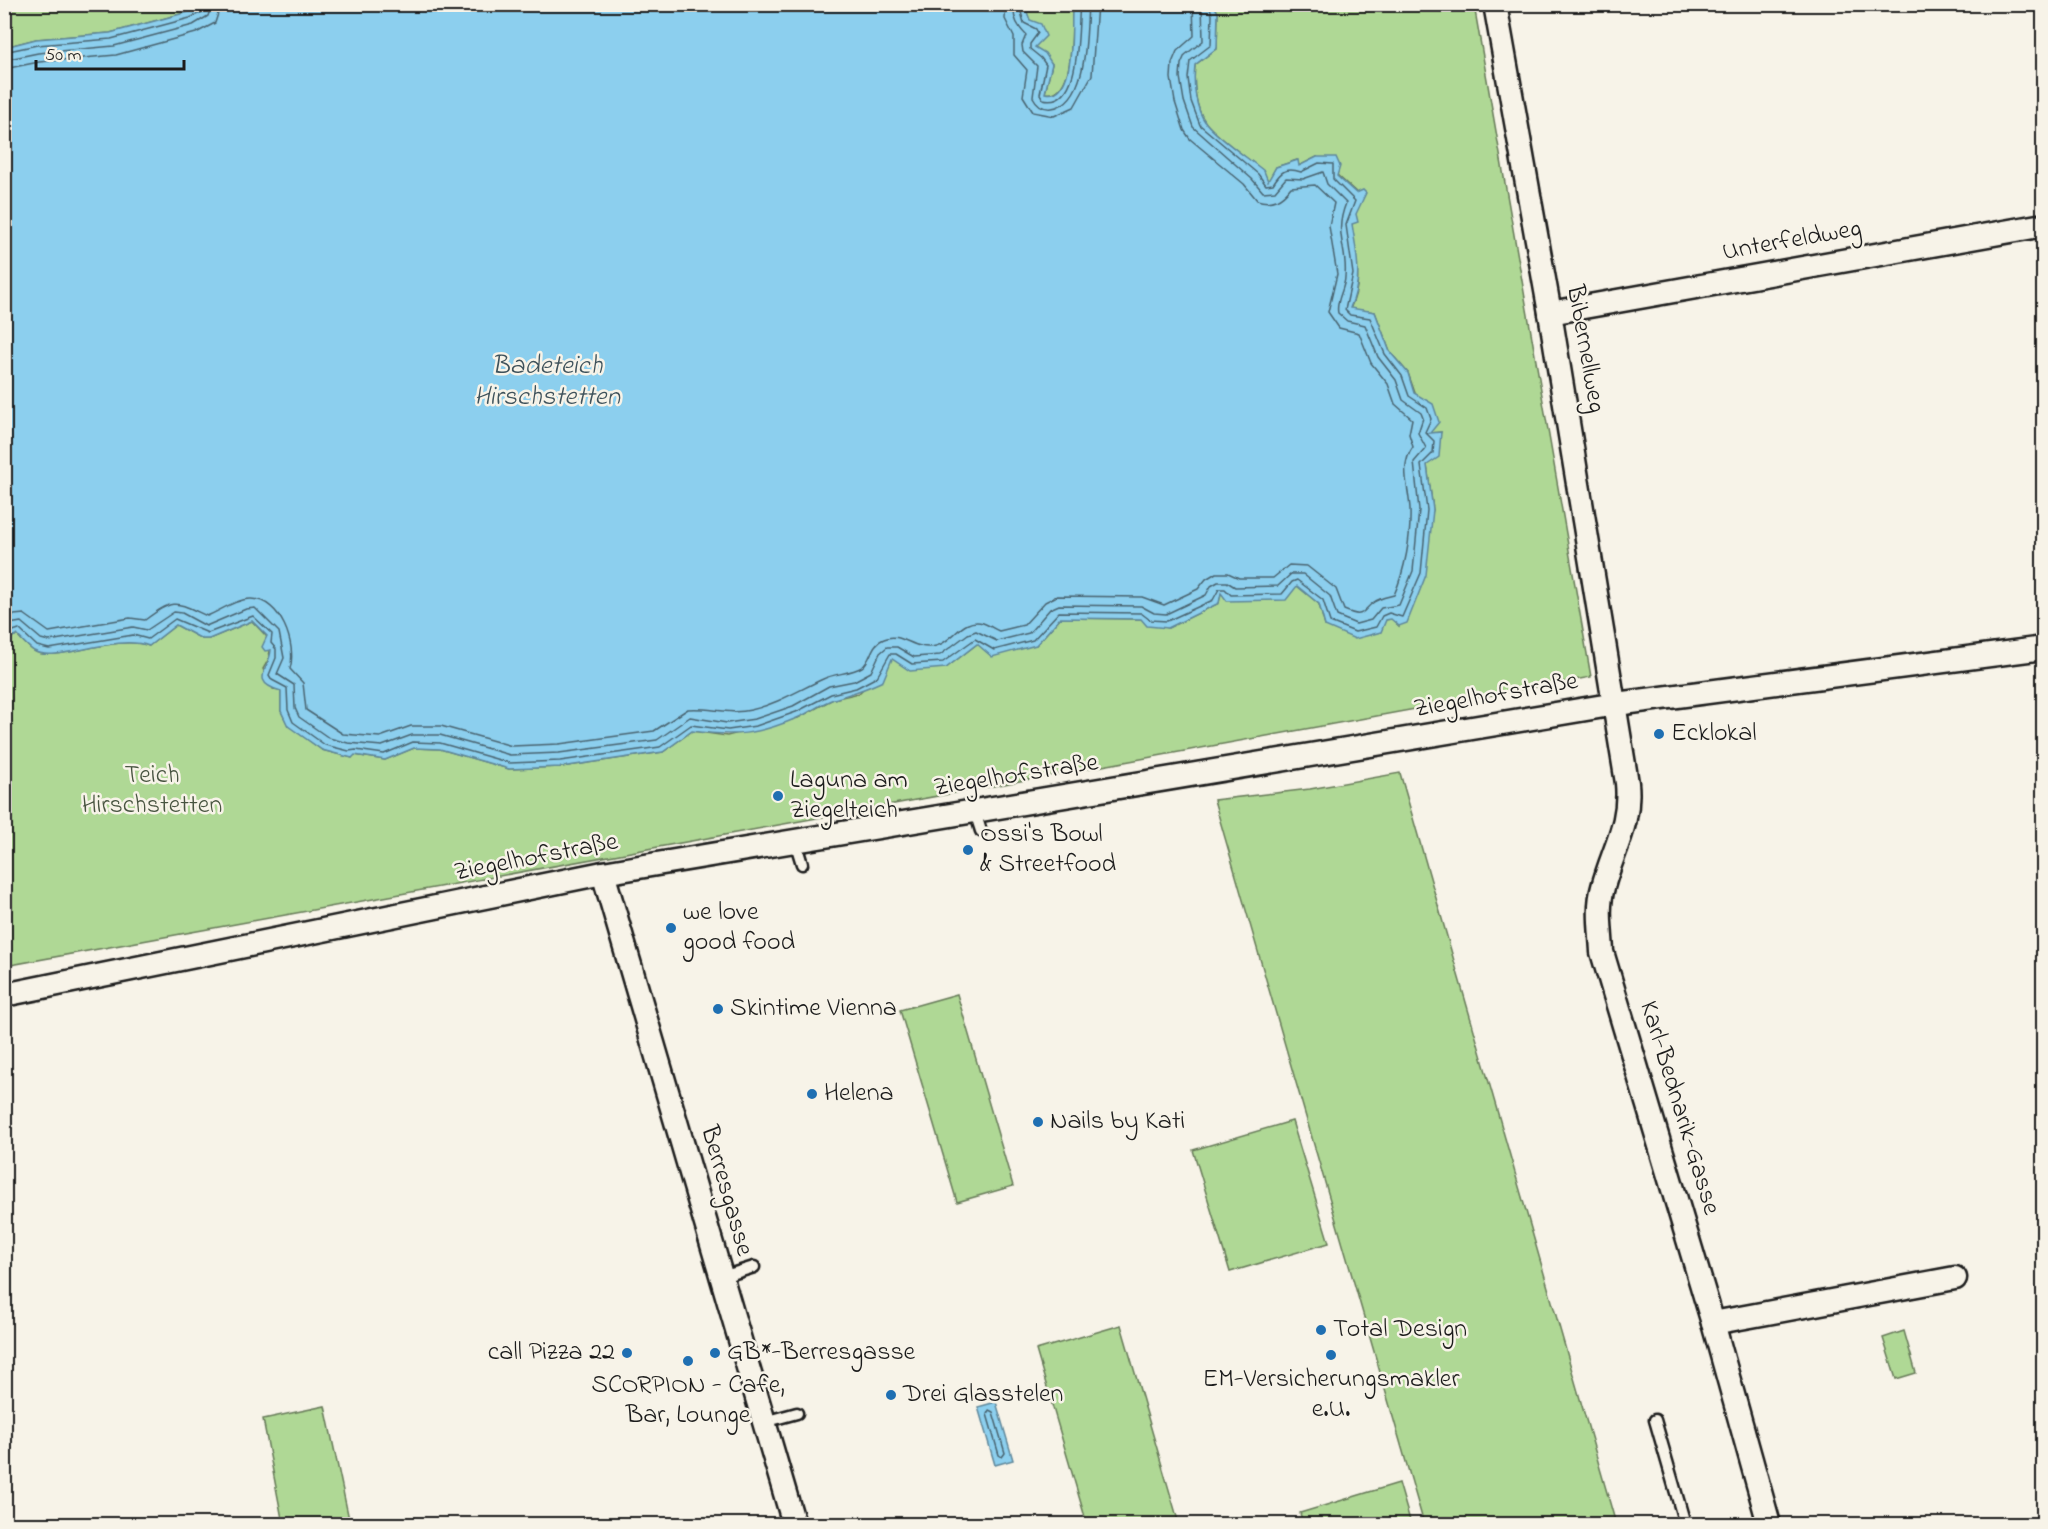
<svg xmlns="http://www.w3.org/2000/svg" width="2048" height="1529" viewBox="0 0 2048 1529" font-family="'Indie Flower',sans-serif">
<rect width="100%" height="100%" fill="#f7f3e8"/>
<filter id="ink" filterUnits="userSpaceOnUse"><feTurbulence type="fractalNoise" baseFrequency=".0167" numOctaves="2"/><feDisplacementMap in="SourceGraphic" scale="12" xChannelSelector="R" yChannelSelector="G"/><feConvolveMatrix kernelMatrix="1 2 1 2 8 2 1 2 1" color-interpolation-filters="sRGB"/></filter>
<g filter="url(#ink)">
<g fill="#afd895" stroke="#667a58" stroke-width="1.5">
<polygon points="4,5 204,5 188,12 110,33 36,39 5,47"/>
<path d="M1032,5H1075L1072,11C1071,30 1076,99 1045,93L1052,64L1034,47L1027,12Z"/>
<path d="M1214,5H1474L1591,677L5,966L4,640L17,635C22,640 28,647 34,651C55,664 115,633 149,646L176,625L202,639H209L252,621L267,637L270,657L263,669L273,689L281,690V711L288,725L322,750L352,758L354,755L385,760L414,748L440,749L509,769L561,767L663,752L692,731L727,736L798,718L833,699L859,693L892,659L946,668L977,644L1036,645L1060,618L1141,619L1168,628L1219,603L1221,592L1296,585L1319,604L1325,626L1392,619L1399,626L1433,510L1427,465L1441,432L1429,433L1408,373L1390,352L1375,312L1350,309C1366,275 1352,259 1352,226C1352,216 1356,204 1357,193L1317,157L1299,166L1297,160L1276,167L1268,182L1263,171C1247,157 1220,140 1206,123C1195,109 1193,82 1195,65L1217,48L1218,13Z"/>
<polygon points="1400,773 1616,1524 1424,1524 1214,800 1310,789"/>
<polygon points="957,994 1013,1186 957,1202 900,1010"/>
<polygon points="1292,1121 1329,1243 1230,1272 1193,1150"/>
<polygon points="1121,1325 1179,1524 1087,1524 1036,1350"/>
<polygon points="1904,1331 1916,1373 1896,1379 1883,1338"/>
<polygon points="325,1406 350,1524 283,1524 263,1419"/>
<polygon points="1399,1483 1411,1524 1303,1524 1300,1513"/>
</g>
<g fill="#8ccfee" stroke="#5f879a" stroke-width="1.5">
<path d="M204,4L1032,5L1027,12L1030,20L1041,24L1046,36L1035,47L1045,53L1052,64L1045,93C1076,101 1071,29 1072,11L1075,5H1214L1218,13L1217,48L1195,65C1193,82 1195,109 1206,123C1220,140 1247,157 1264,171L1268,181L1276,167L1298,160L1299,166L1317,157H1336L1340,166L1337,176L1356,193L1363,190L1366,193L1356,214L1358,222L1352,224C1357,255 1363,280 1350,308L1375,312L1390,352L1408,373L1414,393L1433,404L1439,422L1430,433L1441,432L1439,457L1427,465L1433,510L1426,575L1407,623L1399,626L1391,619L1386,620L1381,632L1355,639L1325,626L1319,604L1297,586L1286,600L1227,601L1221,593L1219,603L1168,628L1147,626L1141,619L1060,618L1036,645L992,657L977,644L946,668L910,671L892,659L883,681C864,690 853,693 834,699C821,703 810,713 797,718C757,735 734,737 692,731L663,752L561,767L509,769L440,749L414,748L385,760L355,755L352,758L322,750L288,726L281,711V691C248,682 270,668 271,650L265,651L262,647L267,636L252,621L209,639H202L176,625L149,646C115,633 56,664 34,651C28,647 22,640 17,635L5,640V47L36,39L110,33L188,12Z"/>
<polygon points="996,1402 1013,1460 995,1465 978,1407"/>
</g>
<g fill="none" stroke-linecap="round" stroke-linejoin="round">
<g stroke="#496470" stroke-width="1.5">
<polyline points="1006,4 1005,19 1014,37 1014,55 1027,70 1023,96 1033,112 1054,116 1074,107 1092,75 1097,4"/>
<path d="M1015,4C1011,17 1018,27 1026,35L1022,45L1023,52L1037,66L1033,97C1037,105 1044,109 1052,108C1089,103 1086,31 1088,4"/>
<path d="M1025,4L1021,12L1024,23L1036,29L1038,33L1030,44V49L1041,58L1046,65L1040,94L1043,99C1083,109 1077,26 1080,4"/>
<polyline points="4,52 37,45 111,39 190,18 202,12 205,4"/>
<polyline points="4,60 38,53 114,46 193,25 208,16 212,4"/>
<polyline points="4,69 39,62 116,55 196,33 215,23 221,4"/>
<path d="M4,616L24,614L49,632L130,618L145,620C175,598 174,601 207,616C220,611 236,599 251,599C281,599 297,645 290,669L303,683L306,710L343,734L380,737L411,726H441L512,746L559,744L654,731L688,709C710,707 729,715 751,710C777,704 799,690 823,679C835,673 850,674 862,667C872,660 870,644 884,639C902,631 914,652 936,646C953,642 962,617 983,623C989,625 994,629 999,631L1024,625L1045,602L1057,596L1142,597L1164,605L1198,589L1206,579L1216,573H1228L1239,578H1273L1289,565L1307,566L1336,589L1344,610C1365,619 1360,612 1374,602C1380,598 1387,597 1394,595C1405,570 1411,538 1410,509C1409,487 1399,466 1413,447L1409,434L1412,419L1395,404L1388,384L1371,363L1359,333L1339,328L1328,312L1337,274L1329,226L1334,203L1315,185L1291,187C1282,199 1272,205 1257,200L1244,184L1190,139L1184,130L1175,102L1171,78L1172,63L1177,51L1194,36L1193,4"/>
<path d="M4,625L21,622L41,639L49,641L133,627L147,630L174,612L182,613L206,626L246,609L255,608L279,632L284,658L277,674L294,685L295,708L299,717L329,738L348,743L382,746L412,735H440L510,755L559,753L657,740L690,717L727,723L755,719L793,706L829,686L854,681L871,672L880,653L887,647H897L914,657L940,655L968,634L976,631L997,641L1029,633L1050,609L1059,605L1141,606L1154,613L1166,614L1206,595L1211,586L1218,582H1227L1235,587L1278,586L1291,574H1303L1330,596L1337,616L1356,624L1371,620L1381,608L1399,605L1413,571L1419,510L1414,462L1426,448L1418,433L1423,418L1421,413L1403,400L1396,380L1378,357L1365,325L1347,321L1338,313C1335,301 1345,289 1345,277C1348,246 1333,236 1346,203L1327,184L1323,172L1303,179L1286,178L1275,191L1263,192L1252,179L1193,127L1184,101L1180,77L1181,64L1185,55L1203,41L1202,4"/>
<path d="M4,634L19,629L37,646L49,649L133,635L148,639L175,619L208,633L253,616L272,634L271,643L276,649V658L269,675L272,680L287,688L288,710L293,722L325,745L349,751L356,750L384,754L413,742L440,743L510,763L560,761L660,747L691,725L728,730L756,726L796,712L831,694L856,688L877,677L890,654H896L912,664L943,662L975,639L994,650L1033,640L1059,612L1141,613L1150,620L1167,621L1213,600L1219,589H1225L1231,595L1282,594L1292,582L1297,580L1323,600L1330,622L1355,632L1376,627L1382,616L1389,613L1402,617L1421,573L1427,510L1421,465L1433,453L1434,441L1425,432L1431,419L1427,408L1409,396L1402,376L1385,354L1370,318L1350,315L1345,310L1353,274L1346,225L1355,201L1333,179V164L1319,163L1301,172C1286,167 1281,171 1273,184L1266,185L1258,174L1200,125L1191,101L1188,78L1190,61L1211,45L1212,15L1209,4"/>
<polygon points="989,1410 993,1412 1005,1453 1002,1457 999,1455 987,1414"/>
</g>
<g stroke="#1c1c1c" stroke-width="15">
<g id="lane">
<polyline points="975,812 981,831"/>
<polyline points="795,841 802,864"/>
<polyline points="722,1277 754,1267"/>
<polyline points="1655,1420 1685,1524"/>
<polyline points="764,1422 797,1413"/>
</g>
</g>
<g stroke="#1c1c1c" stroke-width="27">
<g id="street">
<path d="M1495,4L1550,313L1627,783C1631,824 1613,849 1603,887C1597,908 1601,930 1602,952L1713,1323L1769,1524"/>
<polyline points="1550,313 2044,225"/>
<polyline points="603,873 794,1524"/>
<polyline points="4,995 603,873 1616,704 2044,648"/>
<polyline points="1713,1323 1955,1278"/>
</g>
</g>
<use href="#lane" stroke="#f7f3e8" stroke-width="10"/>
<use href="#street" stroke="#f7f3e8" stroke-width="22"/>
</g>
</g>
<g fill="#1f6fb2" stroke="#f7f3e8" stroke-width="2">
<circle cx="1659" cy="734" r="6"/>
<circle cx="778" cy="796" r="6"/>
<circle cx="968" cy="850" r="6"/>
<circle cx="671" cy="928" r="6"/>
<circle cx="718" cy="1009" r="6"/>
<circle cx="812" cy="1094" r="6"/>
<circle cx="1038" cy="1122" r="6"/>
<circle cx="1321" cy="1330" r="6"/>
<circle cx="627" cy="1353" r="6"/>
<circle cx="715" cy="1353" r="6"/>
<circle cx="1331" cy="1355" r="6"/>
<circle cx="688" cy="1361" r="6"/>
<circle cx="891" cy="1395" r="6"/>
</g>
<g text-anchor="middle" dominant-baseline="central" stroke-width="5" stroke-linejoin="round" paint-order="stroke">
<g font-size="26" fill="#1c1c1c" stroke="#f7f3e8">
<text transform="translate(1792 241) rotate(-10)">Unterfeldweg</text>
<text transform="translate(1585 349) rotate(80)">Bibernellweg</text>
<text transform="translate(1496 696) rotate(-10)">Ziegelhofstraße</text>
<text transform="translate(1016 776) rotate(-9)">Ziegelhofstraße</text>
<text transform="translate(536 858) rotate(-11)">Ziegelhofstraße</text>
<text transform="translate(1679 1108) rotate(73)">Karl-Bednarik-Gasse</text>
<text transform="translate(726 1191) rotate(74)">Berresgasse</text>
</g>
<g font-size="26" fill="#1c1c1c" stroke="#f7f3e8" text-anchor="start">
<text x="1671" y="734">Ecklokal</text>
<text x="790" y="781">Laguna am<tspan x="790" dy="30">Ziegelteich</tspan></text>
<text x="980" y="835">Ossi's Bowl<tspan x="980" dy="30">&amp; Streetfood</tspan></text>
<text x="683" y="913">we love<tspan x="683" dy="30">good food</tspan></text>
<text x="730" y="1009">Skintime Vienna</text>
<text x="824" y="1094">Helena</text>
<text x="1050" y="1122">Nails by Kati</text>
<text x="1333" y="1330">Total Design</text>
<text x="615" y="1353" text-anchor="end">call Pizza 22</text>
<text x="727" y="1353">GB*-Berresgasse</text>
<text x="1331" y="1380" text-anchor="middle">EM-Versicherungsmakler<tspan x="1331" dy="30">e.U.</tspan></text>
<text x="688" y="1386" text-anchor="middle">SCORPION - Cafe,<tspan x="688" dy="30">Bar, Lounge</tspan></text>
<text x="903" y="1395">Drei Glasstelen</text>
</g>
<g font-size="26" fill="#485440" stroke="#f7f3e8">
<text x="152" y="776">Teich<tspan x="152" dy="30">Hirschstetten</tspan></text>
</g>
<g font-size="27" font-style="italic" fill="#3e525b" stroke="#f7f3e8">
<text x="547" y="366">Badeteich<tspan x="547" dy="31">Hirschstetten</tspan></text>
</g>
</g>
<rect width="2048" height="1529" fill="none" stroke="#f7f3e8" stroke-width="24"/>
<rect x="12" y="12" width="2024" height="1505" fill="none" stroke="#1c1c1c" stroke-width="2" filter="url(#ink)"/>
<path d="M36 60v9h148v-9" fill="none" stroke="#1c1c1c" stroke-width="3"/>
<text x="45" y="60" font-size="18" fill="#1c1c1c" stroke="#f7f3e8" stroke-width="4.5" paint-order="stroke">50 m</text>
</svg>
